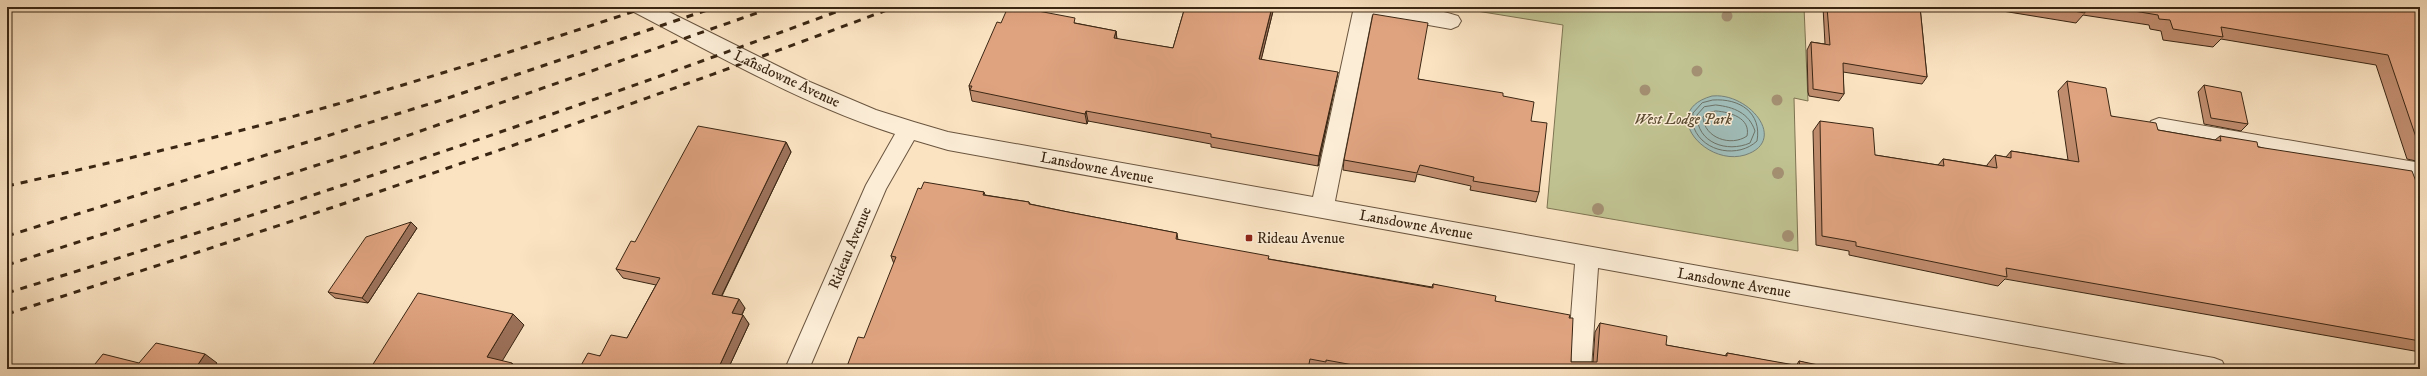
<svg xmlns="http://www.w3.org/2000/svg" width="2427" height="376" viewBox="0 0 2427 376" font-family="'IM FELL DW Pica',serif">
<rect width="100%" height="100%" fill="#fbe3c2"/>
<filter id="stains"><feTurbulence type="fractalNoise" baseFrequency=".005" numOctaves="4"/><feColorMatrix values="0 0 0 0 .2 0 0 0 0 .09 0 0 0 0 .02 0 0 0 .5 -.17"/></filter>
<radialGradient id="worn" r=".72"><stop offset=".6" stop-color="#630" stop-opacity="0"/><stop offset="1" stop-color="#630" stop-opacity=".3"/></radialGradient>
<polygon fill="#c1c392" stroke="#7e7452" points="1452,7 1804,7 1808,101 1794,98 1798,251 1547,208 1563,25"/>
<path fill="#a0bdb9" stroke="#778177" d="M1712,96C1749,92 1789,141 1745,155C1705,167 1658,111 1712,96Z"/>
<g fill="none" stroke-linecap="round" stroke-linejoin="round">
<g stroke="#6d7266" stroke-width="1">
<path d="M1713,100C1740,98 1762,113 1757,141C1739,158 1704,153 1694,128C1692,124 1693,118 1693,113L1702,103Z"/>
<path d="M1716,105C1734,107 1749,113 1755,131L1750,143C1727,153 1697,143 1697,115L1704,107Z"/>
<path d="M1716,111C1730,112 1751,118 1747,136C1731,147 1704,138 1703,117L1707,113Z"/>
</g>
<g stroke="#6a553f" stroke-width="2">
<g id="minor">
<path d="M631,7H659L810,82L876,110L914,122L948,132L1313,197L1354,7C1389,7 1425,5 1458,16L1461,21L1458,26L1451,29L1372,15L1335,201L2214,358L2222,361L2226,369H2154L1598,268L1591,369H1567L1575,264L948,150L914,140L886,189L809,369H785L866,185L895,134C804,105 719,56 634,12Z"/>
<polygon points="2159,118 2415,162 2420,174 2420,214 2412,212 2399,176 2159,136 2151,133 2148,127 2151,121"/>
</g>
</g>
<use href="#minor" fill="#fcedd7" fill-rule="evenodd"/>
<g stroke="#3a2613" stroke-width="3" stroke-dasharray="7 7" stroke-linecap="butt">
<path d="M7,186C106,164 205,141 302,114C418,82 533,45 647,7"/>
<polyline points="7,236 445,99 716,7"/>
<polyline points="7,265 392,141 774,7"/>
<path d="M7,293C290,205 571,111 849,7"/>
<path d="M7,314C306,219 602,117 895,7"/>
</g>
</g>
<g fill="#a49073">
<circle cx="1727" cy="16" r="5.5"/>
<circle cx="1697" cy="71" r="5.5"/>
<circle cx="1645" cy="90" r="5.5"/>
<circle cx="1777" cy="100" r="5.5"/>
<circle cx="1778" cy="173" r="6"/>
<circle cx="1598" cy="209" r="6"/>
<circle cx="1788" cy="236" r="6"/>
</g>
<g fill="#c08c6e" stroke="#3a2613">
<polygon points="1185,7 1274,7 1261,59 1336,82 1318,166 1211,147 1211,144 1088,121 1087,124 972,101 969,86 1001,23 1075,23 1116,31 1117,39 1173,48"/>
<polygon points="1823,7 1920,7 1927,77 1922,84 1843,72 1844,94 1839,101 1809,96 1808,92 1807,50 1811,42 1825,44"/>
<polygon points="1978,7 2420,7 2420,170 2416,161 2407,159 2376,65 2221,39 2213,47 2163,40 2161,31 2150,29 2149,25 2083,15 2076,23"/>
<polygon points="1418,79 1503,96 1531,121 1539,192 1536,202 1470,190 1471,186 1417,174 1415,182 1343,170 1344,160"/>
<polygon points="2067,81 2111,116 2158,130 2215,140 2220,136 2420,192 2420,352 2005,279 1998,286 1849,255 1849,251 1816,245 1813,131 1820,121 1875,155 1938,165 1943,159 1987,166 1987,165 1995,155 2006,157 2011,151 2068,160 2058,91"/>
<polygon points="2204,85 2248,124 2241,131 2204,124 2198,92"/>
<polygon points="786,142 791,152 722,296 745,308 742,315 749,324 728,369 579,369 627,338 656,285 623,278 616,269 635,242"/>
<polygon points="921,189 984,192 985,195 1029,202 1030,204 1068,212 1177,233 1178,240 1269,259 1432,287 1433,284 1495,301 1569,318 1571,362 1593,362 1595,332 1600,323 1666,345 1725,356 1727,353 1796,366 1799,361 1828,369 1330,369 1325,368 1325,369 1316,369 1309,368 894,264 891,256"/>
<polygon points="411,222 417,228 368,303 335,298 328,292"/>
</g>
<g fill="#9c725a" stroke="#3a2613">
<polygon points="1272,7 1274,7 1259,69 1259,59"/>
<polygon points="1116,31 1117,41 1114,38"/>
<polygon points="1338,72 1336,82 1318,166 1319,156"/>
<polygon points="1086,111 1088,121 1087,124 1085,114"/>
<polygon points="786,142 791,152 718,303 712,294"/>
<polygon points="411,222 417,228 368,303 362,298"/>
<polygon points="739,299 745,308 738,322 732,313"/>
<polygon points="513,314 524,325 498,368 487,357"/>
<polygon points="743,315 749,324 728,369 718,369"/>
<polygon points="205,354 217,363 213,369 195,369"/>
<polygon points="512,363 518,369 509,369"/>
</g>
<g fill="#dfa380" stroke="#3a2613">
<polygon points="1008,7 1017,7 1075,18 1074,23 1116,31 1114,38 1173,48 1185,7 1272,7 1259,59 1338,72 1319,156 1211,137 1211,134 1086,111 1085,114 970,90 972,86 969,86 997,22 1001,23"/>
<polygon points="1827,7 1920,7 1927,77 1843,63 1844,94 1813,89 1813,85 1811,42 1830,45"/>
<polygon points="2050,7 2084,7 2085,13"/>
<polygon points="2110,7 2420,7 2420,149 2388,55 2221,27 2223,37 2173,29 2170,20 2159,19 2158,15"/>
<polygon points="1373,14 1428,23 1418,79 1503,93 1503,96 1534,102 1531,121 1547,123 1539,192 1473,181 1474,177 1420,165 1417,173 1344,160"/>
<polygon points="2067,81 2106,88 2111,116 2156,123 2158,130 2221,141 2220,136 2257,142 2258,147 2412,171 2420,192 2420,341 2006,268 2007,277 1856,246 1856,242 1822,236 1820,121 1873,128 1875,155 1944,166 1943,159 1997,168 1995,155 2011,158 2011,151 2079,162"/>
<polygon points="2204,85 2241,92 2248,124 2211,118"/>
<polygon points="698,126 786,142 712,294 739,299 732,313 743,315 718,369 579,369 588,353 600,356 611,335 627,338 660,278 616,269 631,241 635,242"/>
<polygon points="924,182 984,192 983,195 1029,202 1029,204 1068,212 1177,233 1176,239 1269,256 1268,259 1433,288 1433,284 1496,296 1495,301 1570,315 1569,318 1573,318 1571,362 1597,362 1600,323 1667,336 1666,345 1727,356 1727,353 1800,366 1799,361 1828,367 1828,369 1375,369 1326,360 1326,362 1310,359 1308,369 846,369 858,337 864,338 896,257 891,256 918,188 921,189"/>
<polygon points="411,222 362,298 328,292 366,237"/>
<polygon points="418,293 513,314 487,357 512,363 509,369 370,369"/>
<polygon points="156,343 205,354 195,369 91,369 103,354 139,363"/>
<polygon points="273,367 284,369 272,369"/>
</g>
<rect fill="#8f2418" stroke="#fcedd7" stroke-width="1.5" x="1245" y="234" width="8" height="8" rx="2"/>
<g text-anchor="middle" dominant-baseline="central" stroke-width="3" stroke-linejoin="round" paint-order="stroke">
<g font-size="15" fill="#3a2613" stroke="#fcedd7">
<text transform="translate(787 79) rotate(25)">Lansdowne Avenue</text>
<text transform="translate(1097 168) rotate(11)">Lansdowne Avenue</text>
<text transform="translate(1416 225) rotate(10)">Lansdowne Avenue</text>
<text transform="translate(850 248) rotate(-67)">Rideau Avenue</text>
<text transform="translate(1734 283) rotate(10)">Lansdowne Avenue</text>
</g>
<g font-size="15" font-style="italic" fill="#5c4d33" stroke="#fcedd7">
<text x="1683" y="119">West Lodge Park</text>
</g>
<g font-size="15" fill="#3a2613" stroke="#fcedd7" text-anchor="start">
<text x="1257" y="238">Rideau Avenue</text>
</g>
</g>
<rect width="2427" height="376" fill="none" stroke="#fbe3c2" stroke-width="24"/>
<rect x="8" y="8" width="2411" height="360" fill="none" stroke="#3a2613" stroke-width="2"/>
<rect x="12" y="12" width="2403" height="352" fill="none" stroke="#3a2613"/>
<rect width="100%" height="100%" filter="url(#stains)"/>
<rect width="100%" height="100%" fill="url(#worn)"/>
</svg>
